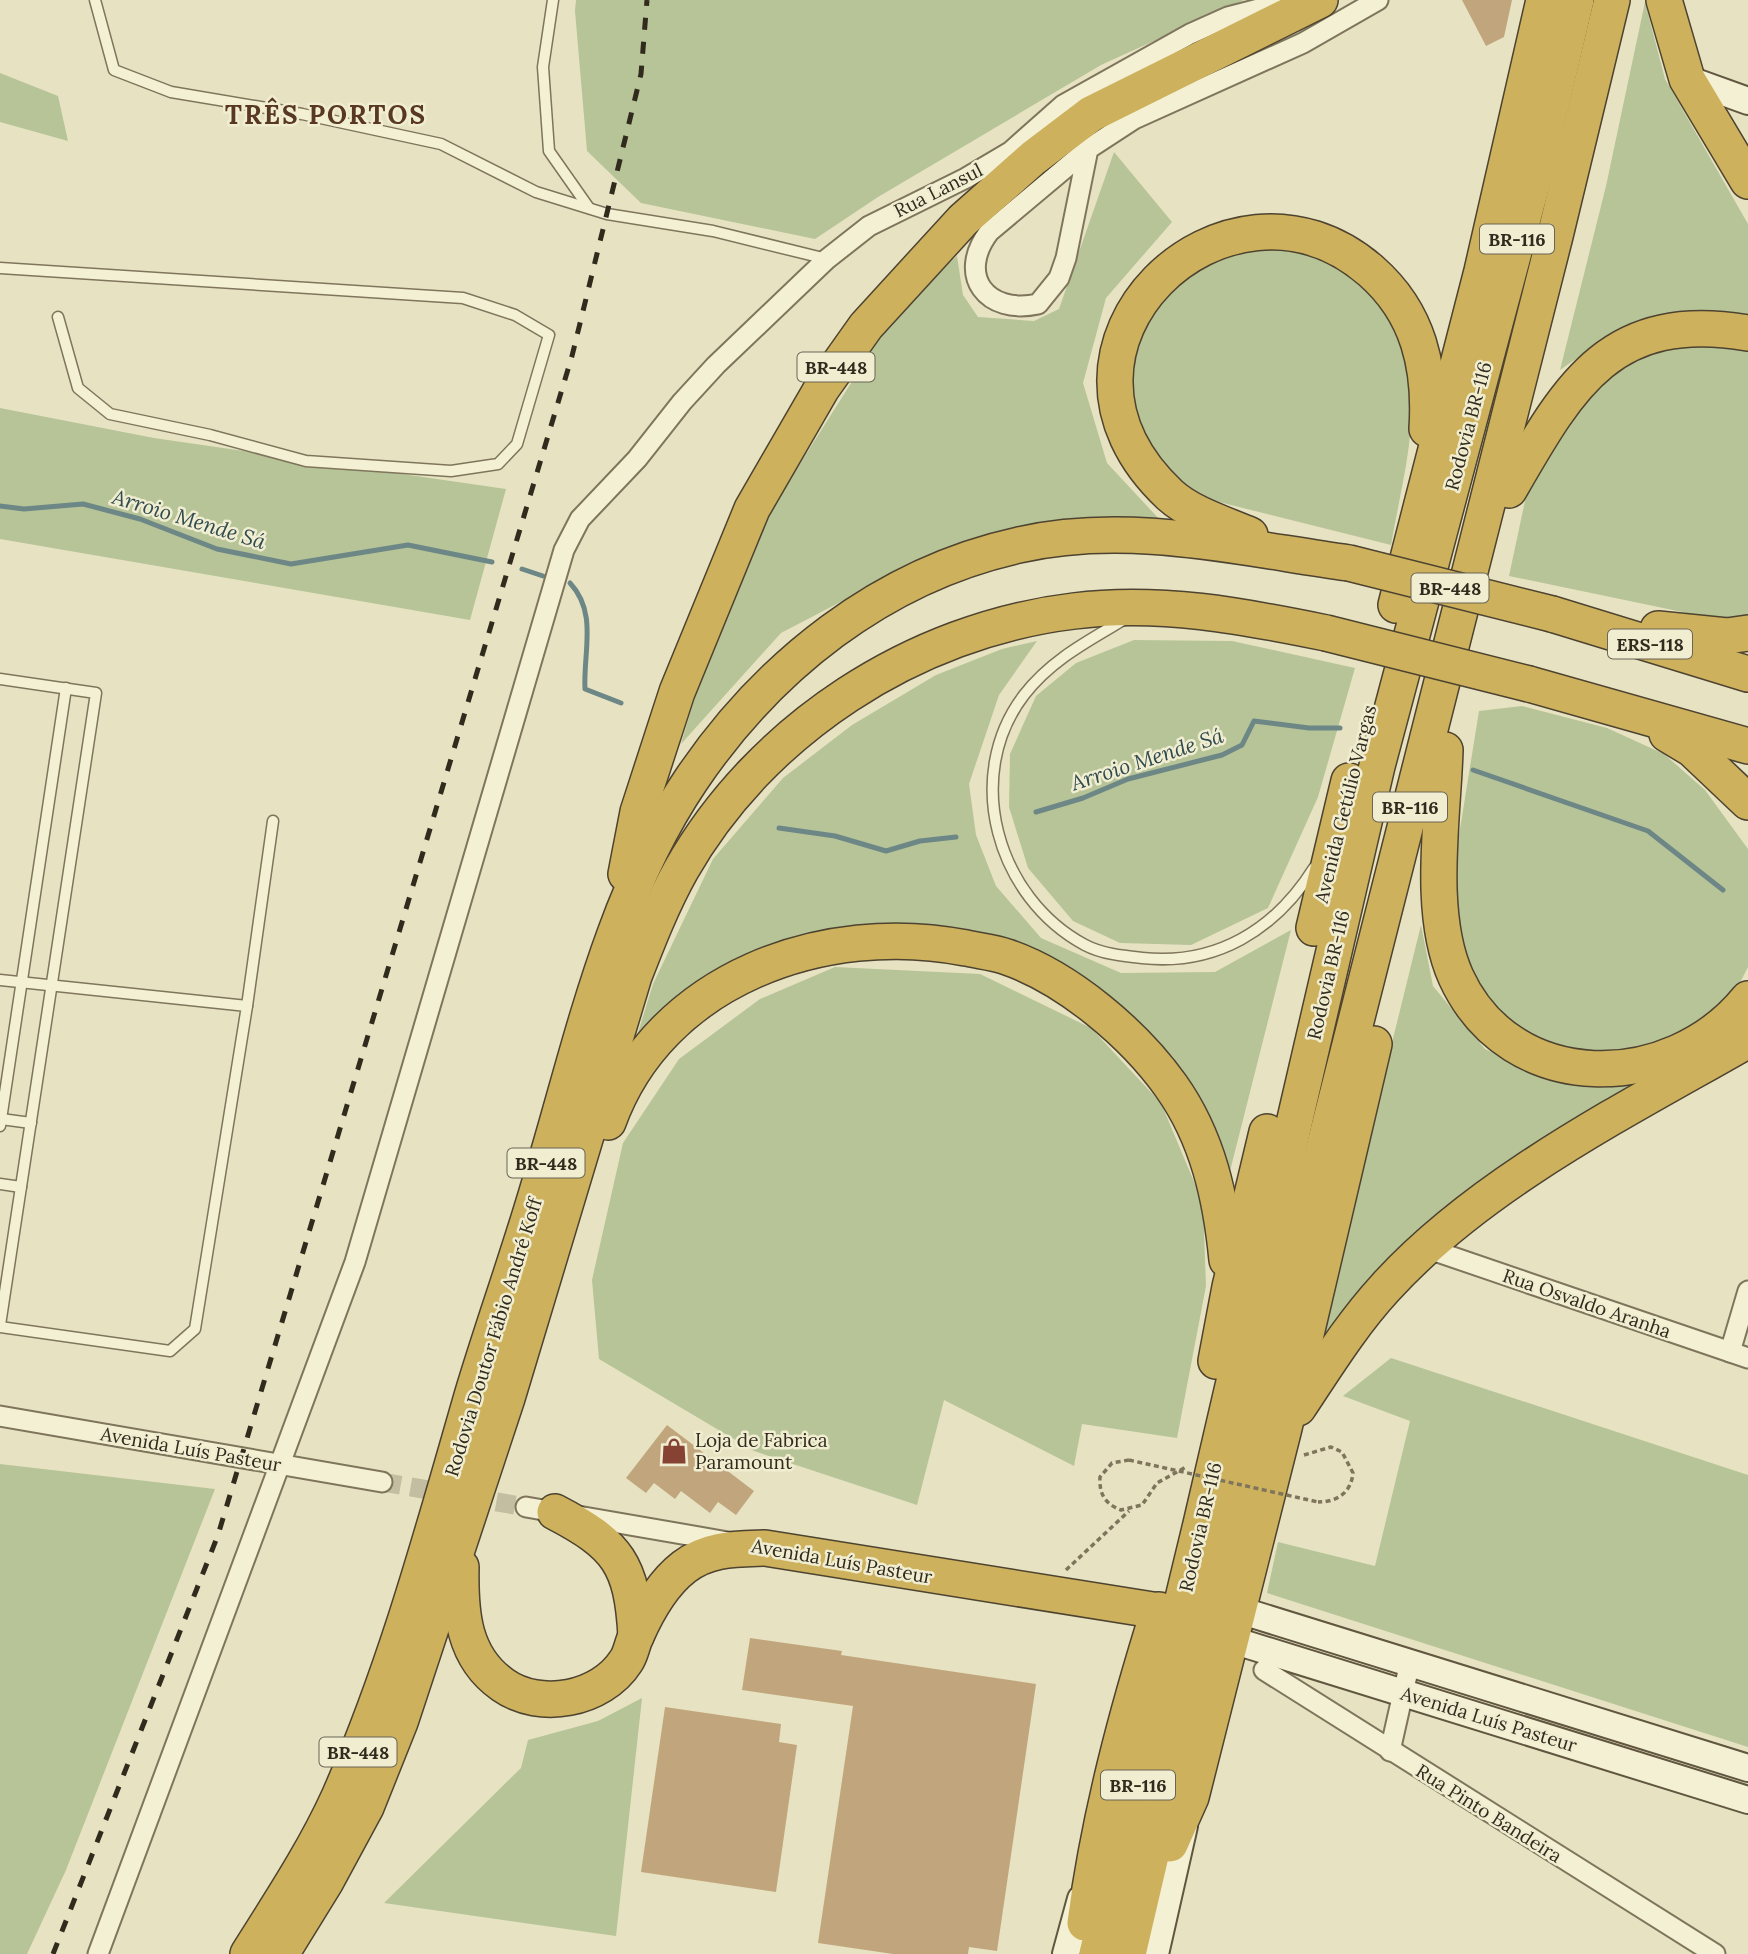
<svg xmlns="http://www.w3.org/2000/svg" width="1748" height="1954" viewBox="0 0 1748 1954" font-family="Lora,serif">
<rect width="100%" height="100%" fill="#e7e3c2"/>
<g fill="#b6c498">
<polygon points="576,0 1244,0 1101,65 878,197 815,239 641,203 587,151 575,11"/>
<polygon points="1645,2 1665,79 1748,224 1748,322 1695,311 1610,335 1560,370 1606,186"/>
<polygon points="0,73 58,96 68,141 0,122"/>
<polygon points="1114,152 1172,222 1106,298 1083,383 1107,463 1161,521 1093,517 936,552 781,633 681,744 703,670 767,516 894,315 957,256 963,295 978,317 1034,321 1059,309"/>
<path d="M1277,243C1297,251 1324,256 1342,268C1359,278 1376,298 1386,315C1431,392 1405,463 1391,545L1207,499L1173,480L1140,443L1125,368L1136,325L1194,261Z"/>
<polygon points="1680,343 1748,346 1748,618 1716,619 1509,576 1532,468 1605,374 1645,354"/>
<polygon points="0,408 154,438 506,489 470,620 0,539"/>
<polygon points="1134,640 1232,641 1355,668 1318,797 1268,908 1191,945 1120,943 1073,921 1028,868 1009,807 1010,754 1036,696 1076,663"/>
<polygon points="1037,641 999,695 969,784 976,835 996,886 1041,938 1121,973 1215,972 1291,930 1228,1179 1174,1058 1115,1002 1033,954 944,927 834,932 632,1052 653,984 713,859 783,778 852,725 936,675 1002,649"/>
<polygon points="1522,706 1607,728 1664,754 1705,790 1748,849 1748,967 1733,996 1699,1029 1655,1049 1566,1054 1513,1027 1484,1000 1462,962 1451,885 1479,711"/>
<polygon points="1421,925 1433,986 1485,1049 1536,1074 1603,1088 1647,1083 1317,1347"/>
<polygon points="835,967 980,974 1091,1028 1161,1103 1203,1203 1206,1286 1177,1438 1082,1424 1074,1466 944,1400 917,1505 754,1451 599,1359 592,1280 623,1143 679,1059 760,999"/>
<polygon points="1391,1358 1748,1475 1748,1747 1267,1593 1278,1542 1375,1566 1410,1421 1343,1396"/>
<polygon points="0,1464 215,1489 66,1870 27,1954 0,1954"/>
<polygon points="642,1698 616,1936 384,1903 521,1768 528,1740 598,1721"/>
</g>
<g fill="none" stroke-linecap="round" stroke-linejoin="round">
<g stroke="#6d8786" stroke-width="5">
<polyline points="0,506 24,509 83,504 140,519 217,549 291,564 408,545 492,562"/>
<polyline points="522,569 543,576"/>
<path d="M570,583C598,613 583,652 585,689L621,703"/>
<polyline points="1473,770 1648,831 1723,890"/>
<polyline points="1036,812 1083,798 1128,779 1222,755 1242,745 1254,721 1309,728 1340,728"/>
<polyline points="779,828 835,836 886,851 920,841 956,837"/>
</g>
</g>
<g fill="#c1a67d">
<polygon points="1462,0 1512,0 1504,37 1486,46"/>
<polygon points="667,1425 754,1491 736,1515 718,1502 710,1513 681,1491 675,1499 654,1483 646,1493 626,1478"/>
<polygon points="750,1638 842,1651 841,1655 1036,1684 997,1951 969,1947 968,1954 893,1954 818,1943 853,1706 742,1690"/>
<polygon points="665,1707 781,1724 779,1742 797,1745 776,1892 641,1872"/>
</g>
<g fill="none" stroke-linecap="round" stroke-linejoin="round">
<polyline stroke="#c3bea1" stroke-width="19" stroke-dasharray="19 10" stroke-linecap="butt" points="382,1482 526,1507"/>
<g stroke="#7f755c" stroke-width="13">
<g id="lane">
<polyline points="95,0 114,70 171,92 302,114 441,144 536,192 607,214 713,231 827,259"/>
<polyline points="553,0 543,67 549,151 589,208"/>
<polyline points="0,268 463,298 515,315 549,335 517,444 498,464 451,471 306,461 210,435 110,414 78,388 58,317"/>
<path d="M1125,619C1088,641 1051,660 1024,695C962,776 997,898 1085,945C1102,954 1123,956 1142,958C1216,966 1275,930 1314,868"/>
<polyline points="0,679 96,693 0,1325"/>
<polyline points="0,980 247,1006 195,1329 170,1351 0,1327"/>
<polyline points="247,1006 273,821"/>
<polyline points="1,1119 31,1123"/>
<polyline points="0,1126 66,688"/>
<polyline points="0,1184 21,1187"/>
</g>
</g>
<g stroke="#7f755c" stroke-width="23">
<g id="street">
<path d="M1088,149L1066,258L1059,278L1038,304C987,315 956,276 989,232L1088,149L1134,119L1303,43L1378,0"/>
<polyline points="1426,1248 1748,1358"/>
<polyline points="1730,1352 1748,1291"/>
<polyline points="0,1416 382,1482"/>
<polyline points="526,1507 728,1542"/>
<polyline points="1264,1670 1715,1954"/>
<polyline points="1390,1751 1410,1662"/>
<polyline points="98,1954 355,1262 564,550 580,519 637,459 682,402 716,365 827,259 869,226 966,178 1010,152 1063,105 1190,34 1228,17 1293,0"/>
</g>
</g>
<g stroke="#61563f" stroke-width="30">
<g id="secondary">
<polyline points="1687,79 1748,101"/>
<polyline points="1236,1609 1748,1768"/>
<polyline points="1229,1639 1748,1800"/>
<polyline points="1066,1954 1081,1899"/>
<polyline points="1155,1954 1184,1826"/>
</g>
</g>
<g stroke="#4d4330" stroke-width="38">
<g id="highway">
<polyline points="1664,0 1687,79 1748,181"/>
<path d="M1509,490C1570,384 1611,310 1748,333"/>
<path d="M1250,535C1224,524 1191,514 1170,495C1013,348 1227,146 1371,271C1419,313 1431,368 1427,429"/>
<polyline points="1396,605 1482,271 1544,0"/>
<polyline points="1552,614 1748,674"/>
<polyline points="1658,629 1727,636 1748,633"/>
<polyline points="1529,684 1748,746"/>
<polyline points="1667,734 1692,749 1748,802"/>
<path d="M1445,750C1443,818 1427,913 1456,977C1511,1097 1671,1094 1748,999"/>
<polyline points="626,874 638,812 677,692 752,509 822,388 866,326 963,220 1033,158 1091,114 1320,0"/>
<polyline points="1314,928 1349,781"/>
<path d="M608,1122C660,978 825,920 966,948C979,951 994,952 1007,957C1068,978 1134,1034 1171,1086C1208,1138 1221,1198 1227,1260"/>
<polyline points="1216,1361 1230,1287 1267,1132"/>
<path d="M1298,1408C1326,1366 1351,1325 1385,1288C1480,1183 1626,1110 1748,1040"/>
<path d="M555,1512C618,1545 632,1564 636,1636"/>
<path d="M461,1567C460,1613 463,1657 503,1685C540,1711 601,1700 626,1661C631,1654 632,1644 636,1636C647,1611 662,1584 684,1567C709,1548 736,1549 765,1548L1159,1611"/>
<polyline points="1170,1844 1191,1797 1284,1428 1374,1044"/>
<path d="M1085,1923C1099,1816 1127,1712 1159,1610"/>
<path d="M248,1954C280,1903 314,1852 339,1797C396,1668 433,1531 472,1396C494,1322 521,1249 542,1175C582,1042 612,897 691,780C768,666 882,575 1019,545C1128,520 1240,548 1349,563"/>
<path d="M281,1954L326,1881L366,1807L400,1722L507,1398L634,976C648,940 662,904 681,870C761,729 914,630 1074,611C1159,600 1243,616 1326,633"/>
<polyline points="1097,1954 1201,1524 1377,766 1536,169 1576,0"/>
<polyline points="1128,1954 1228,1526 1555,236 1612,0"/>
</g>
</g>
<g stroke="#7f755c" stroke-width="3.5" stroke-dasharray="5 3.5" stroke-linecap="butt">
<path d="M1304,1455L1331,1447L1342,1452L1353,1473C1351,1493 1337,1502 1318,1502"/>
<path d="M1129,1460L1112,1463L1100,1477C1099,1494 1105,1504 1121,1510L1142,1505L1157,1483L1186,1467"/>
<polyline points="1066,1570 1129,1511"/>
</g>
<use href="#lane" stroke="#f4f0d4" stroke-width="10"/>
<use href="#street" stroke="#f4f0d4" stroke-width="19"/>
<use href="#secondary" stroke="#f4f0d4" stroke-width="26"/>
<use href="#highway" stroke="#cdb15d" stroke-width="35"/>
<polyline stroke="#312b1e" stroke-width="5" stroke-dasharray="12 12" stroke-linecap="butt" points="53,1954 218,1535 572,356 641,74 647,0"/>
<g stroke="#4d4330" stroke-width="38" stroke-linecap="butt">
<g id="highway-bridge">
<polyline points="1349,563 1552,614"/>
<polyline points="1326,633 1529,684"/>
</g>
</g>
<polyline stroke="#7f755c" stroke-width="3.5" stroke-dasharray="5 3.5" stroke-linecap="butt" points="1129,1460 1318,1502"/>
<use href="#highway-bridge" stroke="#cdb15d" stroke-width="35"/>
</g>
<defs>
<g id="shop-bare" transform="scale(2.1)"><path d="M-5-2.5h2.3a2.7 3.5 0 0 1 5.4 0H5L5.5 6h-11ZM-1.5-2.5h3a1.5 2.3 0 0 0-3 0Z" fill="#864334" stroke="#f0edd1" stroke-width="2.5" paint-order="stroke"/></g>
</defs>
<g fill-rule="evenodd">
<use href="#shop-bare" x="674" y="1451"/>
</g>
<g text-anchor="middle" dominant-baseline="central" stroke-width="5" stroke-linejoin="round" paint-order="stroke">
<g fill="#f0edd1" stroke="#6a6554" stroke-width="2">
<rect x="1480" y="224.5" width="74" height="29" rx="5"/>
<rect x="797.5" y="352.5" width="77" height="29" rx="5"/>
<rect x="1411.5" y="573.5" width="77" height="29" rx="5"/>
<rect x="1608" y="629.5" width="84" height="29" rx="5"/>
<rect x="1373" y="792.5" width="74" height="29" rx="5"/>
<rect x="507.5" y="1148.5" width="77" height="29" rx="5"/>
<rect x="319.5" y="1737.5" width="77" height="29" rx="5"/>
<rect x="1101" y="1770.5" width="74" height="29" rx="5"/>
</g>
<g font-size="18" font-weight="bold" fill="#312b1e">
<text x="1517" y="239">BR-116</text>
<text x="836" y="367">BR-448</text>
<text x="1450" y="588">BR-448</text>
<text x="1650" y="644">ERS-118</text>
<text x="1410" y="807">BR-116</text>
<text x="546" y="1163">BR-448</text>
<text x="358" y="1752">BR-448</text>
<text x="1138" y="1785">BR-116</text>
</g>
<g font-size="19" fill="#312b1e" stroke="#f0edd1">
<text transform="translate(938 190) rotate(-27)">Rua Lansul</text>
<text transform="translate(1468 426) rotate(-75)">Rodovia BR-116</text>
<text transform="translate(1345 804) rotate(-76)">Avenida Getúlio Vargas</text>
<text transform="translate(1328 975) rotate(-77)">Rodovia BR-116</text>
<text transform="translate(1587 1303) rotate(19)">Rua Osvaldo Aranha</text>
<text transform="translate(493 1337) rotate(-73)">Rodovia Doutor Fábio André Koff</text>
<text transform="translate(191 1449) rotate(10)">Avenida Luís Pasteur</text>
<text transform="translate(1200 1527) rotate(-77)">Rodovia BR-116</text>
<text transform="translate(842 1561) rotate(10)">Avenida Luís Pasteur</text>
<text transform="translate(1489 1719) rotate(17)">Avenida Luís Pasteur</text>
<text transform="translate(1489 1813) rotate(32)">Rua Pinto Bandeira</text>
</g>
<g font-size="19" fill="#312b1e" stroke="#f0edd1" text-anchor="start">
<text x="695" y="1440">Loja de Fabrica<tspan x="695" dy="22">Paramount</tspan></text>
</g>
<g font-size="21" font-style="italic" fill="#2f4b4f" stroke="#f0edd1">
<text transform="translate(189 519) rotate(17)">Arroio Mende Sá</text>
<text transform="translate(1147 759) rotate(-18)">Arroio Mende Sá</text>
</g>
<g font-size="26" font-weight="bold" letter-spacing="2" fill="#583823" stroke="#f0edd1">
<text x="326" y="114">TRÊS PORTOS</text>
</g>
</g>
</svg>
